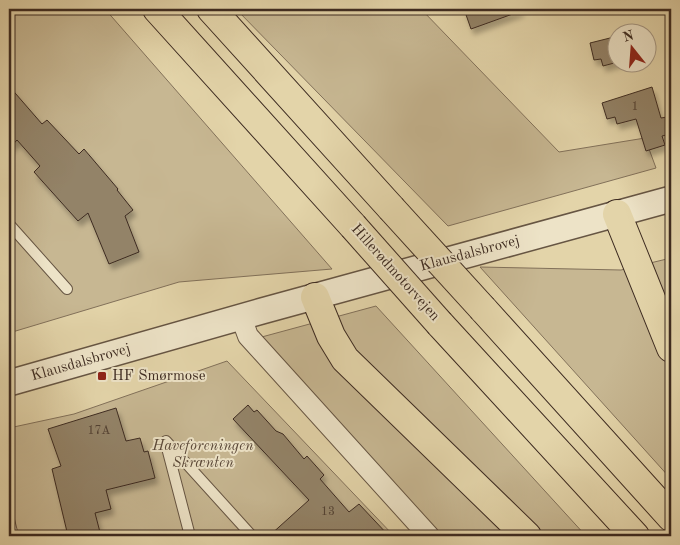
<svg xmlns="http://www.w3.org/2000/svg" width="680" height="545" viewBox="0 0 680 545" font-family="'Old Standard TT',serif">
<defs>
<filter id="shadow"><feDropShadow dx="3" dy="5.5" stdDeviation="2.5" flood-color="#0004"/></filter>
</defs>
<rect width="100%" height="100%" fill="#e3d4a9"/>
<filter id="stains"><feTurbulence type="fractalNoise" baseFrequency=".004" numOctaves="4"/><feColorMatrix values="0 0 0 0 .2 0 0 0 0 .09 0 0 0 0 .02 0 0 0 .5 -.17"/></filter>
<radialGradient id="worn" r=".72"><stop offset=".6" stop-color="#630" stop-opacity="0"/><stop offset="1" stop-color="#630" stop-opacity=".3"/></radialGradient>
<g fill="#c7b792" stroke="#82715a">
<polygon points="9,9 105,9 332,269 179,282 9,333"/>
<polygon points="236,9 421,9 559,152 645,138 656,168 448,226"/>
<polygon points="671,258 671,479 480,267 621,270"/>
<polygon points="376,306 586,536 438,536 258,338"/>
<polygon points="227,361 394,536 9,536 9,428 74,414"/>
</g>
<g fill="#938368" stroke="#3d2b21" filter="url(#shadow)">
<polygon points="464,9 521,9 521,11 471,29"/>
<polygon points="618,36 618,62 603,66 601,59 594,60 590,43"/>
<polygon points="9,86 42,124 47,120 79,154 84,149 118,189 117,190 133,210 125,216 139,252 109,264 88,213 78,221 34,172 40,166 17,140 9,149"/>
<polygon points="652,87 661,118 667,117 671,134 662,136 665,145 646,151 636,119 617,124 615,117 607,119 602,103"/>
<polygon points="248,405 254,412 257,410 276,431 283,434 304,459 307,456 324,475 320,479 349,512 359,504 389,536 269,536 309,500 233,419"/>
<polygon points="116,408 126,441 140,438 144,452 148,451 155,478 106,490 111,509 95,513 101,536 68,536 52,469 61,466 48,429"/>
</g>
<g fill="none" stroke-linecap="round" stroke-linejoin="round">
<g stroke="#665543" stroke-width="12">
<g id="service">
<polyline points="9,224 67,289"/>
<polyline points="166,441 252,536"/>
<polyline points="166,444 190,536"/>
<polyline points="9,520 13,536"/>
</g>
</g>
<g stroke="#665543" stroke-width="22">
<polyline id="minor" points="241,317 248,336 429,536"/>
</g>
<g stroke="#665543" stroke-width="28">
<polyline id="tertiary" points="9,383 262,311 671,199"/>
</g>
<g stroke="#3d2b21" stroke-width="30">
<g id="motorway">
<polyline points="157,9 353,226"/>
<polyline points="211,9 391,208"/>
<polyline points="617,214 671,348"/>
<polyline points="315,297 331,336 345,359 527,536"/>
<polyline points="483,309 671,517"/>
<polyline points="440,324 635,536"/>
</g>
</g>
<use href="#service" stroke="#ede3c7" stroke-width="10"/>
<use href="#minor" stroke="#ede3c7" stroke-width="20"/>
<use href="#tertiary" stroke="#ede3c7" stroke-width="25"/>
<use href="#motorway" stroke="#e3d4a9" stroke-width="28"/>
<g stroke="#3d2b21" stroke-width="30" stroke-linecap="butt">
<g id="motorway-bridge">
<polyline points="391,208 483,309"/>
<polyline points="353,226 440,324"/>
</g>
</g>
<use href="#motorway-bridge" stroke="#e3d4a9" stroke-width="28"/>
</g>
<rect fill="#8f2418" stroke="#ede3c7" stroke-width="2" x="97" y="371" width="10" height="10" rx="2.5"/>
<g text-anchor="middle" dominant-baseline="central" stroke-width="4" stroke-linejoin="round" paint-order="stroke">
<g font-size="12" fill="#524133">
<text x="635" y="107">1</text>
<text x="99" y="431">17A</text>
<text x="328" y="512">13</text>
</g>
<g font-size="15" fill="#3d2b21" stroke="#ede3c7">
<text transform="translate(470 254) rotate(-15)">Klausdalsbrovej</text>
<text transform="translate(395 273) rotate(48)">Hillerødmotorvejen</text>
<text transform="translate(81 363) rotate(-16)">Klausdalsbrovej</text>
</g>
<g font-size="15" fill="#3d2b21" stroke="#ede3c7" text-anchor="start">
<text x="112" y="376">HF Smørmose</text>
</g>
<g font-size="15" font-style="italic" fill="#594738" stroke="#ede3c7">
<text x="203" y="446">Haveforeningen<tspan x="203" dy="17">Skrænten</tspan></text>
</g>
</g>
<rect width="680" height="545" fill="none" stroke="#e3d4a9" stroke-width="30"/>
<rect x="10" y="10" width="660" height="525" fill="none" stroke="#3d2b21" stroke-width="2.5"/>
<rect x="15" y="15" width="650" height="515" fill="none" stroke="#3d2b21"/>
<g transform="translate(632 48) rotate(343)"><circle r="24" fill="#ede3c7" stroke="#a79985"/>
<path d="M0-4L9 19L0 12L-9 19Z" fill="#8f2418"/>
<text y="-8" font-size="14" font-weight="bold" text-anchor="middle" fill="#3d2b21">N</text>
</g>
<rect width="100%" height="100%" filter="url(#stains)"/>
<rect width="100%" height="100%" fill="url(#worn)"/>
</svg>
